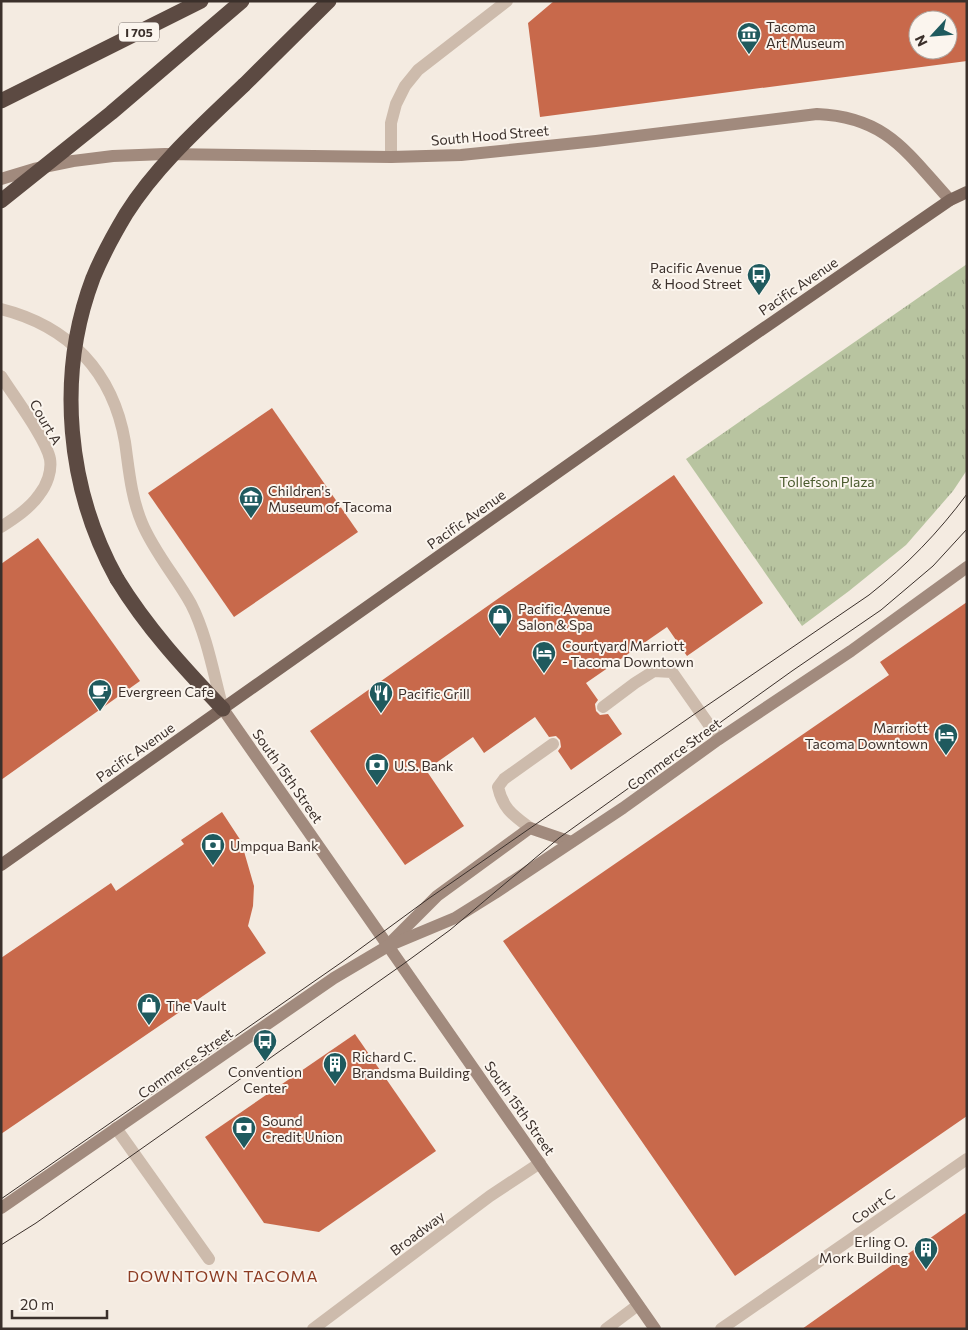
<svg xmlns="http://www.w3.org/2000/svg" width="968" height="1330" viewBox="0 0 968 1330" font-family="Commissioner,sans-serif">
<defs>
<pattern id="grass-tufts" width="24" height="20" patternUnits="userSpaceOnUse" patternTransform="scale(1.25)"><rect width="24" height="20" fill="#b8c4a0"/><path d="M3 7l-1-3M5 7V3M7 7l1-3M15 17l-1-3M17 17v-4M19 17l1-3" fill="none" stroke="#97a083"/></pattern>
</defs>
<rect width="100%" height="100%" fill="#f4ebe1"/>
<polygon fill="url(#grass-tufts)" points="967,264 967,470 953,491 906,545 849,591 802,626 686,459"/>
<g fill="#c8694b" fill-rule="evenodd">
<path d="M554,1H967V61L540,117L528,23ZM918,20H948V50H918Z"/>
<polygon points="272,408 358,532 234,617 148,493"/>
<polygon points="674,475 763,603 687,656 667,627 586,683 598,700 595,704 596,711 600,715 608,714 622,734 571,770 558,751 561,747 560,740 556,736 549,737 535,717 484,753 473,737 426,770 464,826 405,865 310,731"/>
<polygon points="38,538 140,681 1,780 1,564"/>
<polygon points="967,602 967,1116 735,1276 503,941 889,675 880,662"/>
<polygon points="222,812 241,841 254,886 253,906 248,926 266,953 1,1134 1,958 111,883 116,891 184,844 181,840"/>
<polygon points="355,1034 436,1151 319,1232 264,1223 205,1137"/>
<polygon points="967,1212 967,1329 802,1329"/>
</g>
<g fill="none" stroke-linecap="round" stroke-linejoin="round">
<g stroke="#cdbbac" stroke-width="12">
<polyline points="391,157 391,123 396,104 405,86 418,70 507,1"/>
<polyline points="603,707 635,683 654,671 672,672 719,739"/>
<path d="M530,828C513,815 503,809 498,787L504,779L553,744"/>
<polyline points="116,1128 209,1259"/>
<polyline points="606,1329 638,1305"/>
</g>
<g stroke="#cdbbac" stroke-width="12">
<path d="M1,309C69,326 113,372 125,442C129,470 131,497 142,523C154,552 176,577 191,604C207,635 214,676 223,709"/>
<path d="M1,376C13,395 46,439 50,459C52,471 47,485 39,495C30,508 15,518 1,527"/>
<polyline points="313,1329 490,1196 540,1163"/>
<polyline points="721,1329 967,1159"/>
</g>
<g stroke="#a18a7d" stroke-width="12">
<path d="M1,179L34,169L73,161L113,156L165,154L391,157L461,155L596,141L817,114C887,117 907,153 950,200"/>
<polyline points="223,709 655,1329"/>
<polyline points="393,940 437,896 530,828 571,842"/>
<polyline points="1,1208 334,978 388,946 455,918 495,893 623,808 719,739 851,651 967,567"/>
</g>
<polyline stroke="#7d675c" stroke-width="12" points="1,865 690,379 950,200 967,192"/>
<g stroke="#5c4a42" stroke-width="15">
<polyline points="244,85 329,1"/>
<polyline points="1,101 201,1"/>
<path d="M117,579C147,628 184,668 223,709"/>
</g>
<g stroke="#3b302b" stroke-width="1">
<path d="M1,1199L342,962L428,899L699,711L869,595C907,565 938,533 967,494"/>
<polyline points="1,1245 36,1223 402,965 450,930 559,838 792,671 881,610 933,566 967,529"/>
</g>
<g stroke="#5c4a42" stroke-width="15">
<polyline points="1,201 111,113 242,1"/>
<path d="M117,579C67,489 56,376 93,278C102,256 114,234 126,214C156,166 203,124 244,85"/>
</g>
</g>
<defs>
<g id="museum-pin" transform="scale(1.25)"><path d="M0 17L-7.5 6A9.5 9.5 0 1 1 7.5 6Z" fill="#1f5a5e" stroke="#fbf5ee"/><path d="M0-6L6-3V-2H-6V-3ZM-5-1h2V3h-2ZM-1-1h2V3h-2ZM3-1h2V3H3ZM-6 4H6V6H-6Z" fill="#fff"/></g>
<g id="bus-pin" transform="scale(1.25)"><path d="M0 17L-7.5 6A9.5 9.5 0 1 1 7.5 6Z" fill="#1f5a5e" stroke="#fbf5ee"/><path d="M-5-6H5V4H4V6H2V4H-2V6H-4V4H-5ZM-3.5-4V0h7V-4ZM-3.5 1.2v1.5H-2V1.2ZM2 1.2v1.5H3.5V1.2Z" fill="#fff"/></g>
<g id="shop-pin" transform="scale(1.25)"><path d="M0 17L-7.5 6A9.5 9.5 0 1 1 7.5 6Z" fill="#1f5a5e" stroke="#fbf5ee"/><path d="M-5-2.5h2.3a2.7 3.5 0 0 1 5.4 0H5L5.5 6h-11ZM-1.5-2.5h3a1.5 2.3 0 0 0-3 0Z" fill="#fff"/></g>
<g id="hotel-pin" transform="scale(1.25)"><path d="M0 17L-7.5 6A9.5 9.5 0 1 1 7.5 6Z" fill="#1f5a5e" stroke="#fbf5ee"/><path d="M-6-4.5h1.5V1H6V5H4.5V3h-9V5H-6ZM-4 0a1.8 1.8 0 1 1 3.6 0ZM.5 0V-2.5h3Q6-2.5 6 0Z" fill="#fff"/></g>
<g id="cafe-pin" transform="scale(1.25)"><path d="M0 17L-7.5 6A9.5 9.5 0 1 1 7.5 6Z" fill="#1f5a5e" stroke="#fbf5ee"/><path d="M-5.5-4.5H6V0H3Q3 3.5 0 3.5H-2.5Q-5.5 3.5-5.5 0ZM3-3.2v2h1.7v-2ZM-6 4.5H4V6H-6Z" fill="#fff"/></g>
<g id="restaurant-pin" transform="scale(1.25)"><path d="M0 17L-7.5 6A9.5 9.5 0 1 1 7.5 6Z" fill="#1f5a5e" stroke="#fbf5ee"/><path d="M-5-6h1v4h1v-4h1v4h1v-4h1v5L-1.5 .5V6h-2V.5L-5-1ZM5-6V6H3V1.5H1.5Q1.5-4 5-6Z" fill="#fff"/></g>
<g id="bank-pin" transform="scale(1.25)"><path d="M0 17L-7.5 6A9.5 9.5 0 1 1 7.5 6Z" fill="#1f5a5e" stroke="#fbf5ee"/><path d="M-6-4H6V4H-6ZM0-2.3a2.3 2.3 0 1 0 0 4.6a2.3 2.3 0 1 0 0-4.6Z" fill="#fff"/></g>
<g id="building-pin" transform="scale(1.25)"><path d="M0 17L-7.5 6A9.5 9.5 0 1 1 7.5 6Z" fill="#1f5a5e" stroke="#fbf5ee"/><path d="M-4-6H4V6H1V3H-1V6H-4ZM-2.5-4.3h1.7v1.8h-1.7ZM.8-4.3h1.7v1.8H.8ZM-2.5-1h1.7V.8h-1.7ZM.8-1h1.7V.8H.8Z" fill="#fff"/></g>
</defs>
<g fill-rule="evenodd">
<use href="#museum-pin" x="749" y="34"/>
<use href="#bus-pin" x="759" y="275"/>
<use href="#museum-pin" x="251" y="498"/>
<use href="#shop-pin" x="500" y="616"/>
<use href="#hotel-pin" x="544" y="653"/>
<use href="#cafe-pin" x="100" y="691"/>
<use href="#restaurant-pin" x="381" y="693"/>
<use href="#hotel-pin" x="946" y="735"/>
<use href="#bank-pin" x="377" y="765"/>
<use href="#bank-pin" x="213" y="845"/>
<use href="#shop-pin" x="149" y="1005"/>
<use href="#bus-pin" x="265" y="1041"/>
<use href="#building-pin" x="335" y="1064"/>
<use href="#bank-pin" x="244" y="1128"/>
<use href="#building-pin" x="926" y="1249"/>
</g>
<g text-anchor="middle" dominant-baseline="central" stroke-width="4" stroke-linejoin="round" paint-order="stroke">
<rect fill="#fbf5ee" stroke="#756b66" stroke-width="1" x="119" y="22.5" width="40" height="19" rx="4"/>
<g font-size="12" font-weight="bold" fill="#3b302b">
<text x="139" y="32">I 705</text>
</g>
<g font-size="14" fill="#3b302b" stroke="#fbf5ee" text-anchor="start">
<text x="766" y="26">Tacoma<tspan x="766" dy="16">Art Museum</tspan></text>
<text x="742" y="267" text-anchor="end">Pacific Avenue<tspan x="742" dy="16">&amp; Hood Street</tspan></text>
<text x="268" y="490">Children's<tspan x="268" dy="16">Museum of Tacoma</tspan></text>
<text x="518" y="608">Pacific Avenue<tspan x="518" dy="16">Salon &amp; Spa</tspan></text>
<text x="562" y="645">Courtyard Marriott<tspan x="562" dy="16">- Tacoma Downtown</tspan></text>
<text x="118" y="691">Evergreen Cafe</text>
<text x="398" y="693">Pacific Grill</text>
<text x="928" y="727" text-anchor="end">Marriott<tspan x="928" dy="16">Tacoma Downtown</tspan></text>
<text x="394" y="765">U.S. Bank</text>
<text x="230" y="845">Umpqua Bank</text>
<text x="166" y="1005">The Vault</text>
<text x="352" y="1056">Richard C.<tspan x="352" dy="16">Brandsma Building</tspan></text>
<text x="265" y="1071" text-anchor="middle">Convention<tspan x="265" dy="16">Center</tspan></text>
<text x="262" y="1120">Sound<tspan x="262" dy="16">Credit Union</tspan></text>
<text x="908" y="1241" text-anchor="end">Erling O.<tspan x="908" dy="16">Mork Building</tspan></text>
</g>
<g font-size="14" fill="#3b302b" stroke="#fbf5ee">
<text transform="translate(490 135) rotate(-5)">South Hood Street</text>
<text transform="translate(798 286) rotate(-34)">Pacific Avenue</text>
<text transform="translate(46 422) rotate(60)">Court A</text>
<text transform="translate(466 519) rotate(-35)">Pacific Avenue</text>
<text transform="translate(135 752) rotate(-35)">Pacific Avenue</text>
<text transform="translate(674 754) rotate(-36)">Commerce Street</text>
<text transform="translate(288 776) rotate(55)">South 15th Street</text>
<text transform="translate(185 1063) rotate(-35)">Commerce Street</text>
<text transform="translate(520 1108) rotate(55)">South 15th Street</text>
<text transform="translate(873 1206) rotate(-35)">Court C</text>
<text transform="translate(417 1233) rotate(-37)">Broadway</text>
</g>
<g font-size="14" fill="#4a5a2e" stroke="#fbf5ee">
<text x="827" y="481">Tollefson Plaza</text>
</g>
<g font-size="16" letter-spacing="1" fill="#8c3b22" stroke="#fbf5ee">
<text x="223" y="1275">DOWNTOWN TACOMA</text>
</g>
</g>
<rect width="968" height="1330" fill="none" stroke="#3b302b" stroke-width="5"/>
<g transform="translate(933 35) rotate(244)"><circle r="24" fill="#fbf5ee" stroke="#aea6a0"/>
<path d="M0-4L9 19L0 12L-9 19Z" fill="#1f5a5e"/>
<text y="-8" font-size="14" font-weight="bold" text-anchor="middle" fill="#3b302b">N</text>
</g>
<path d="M12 1310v8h95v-8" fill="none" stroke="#3b302b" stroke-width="2.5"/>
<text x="20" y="1310" font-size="15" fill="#3b302b" stroke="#fbf5ee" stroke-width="4" paint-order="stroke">20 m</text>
</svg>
